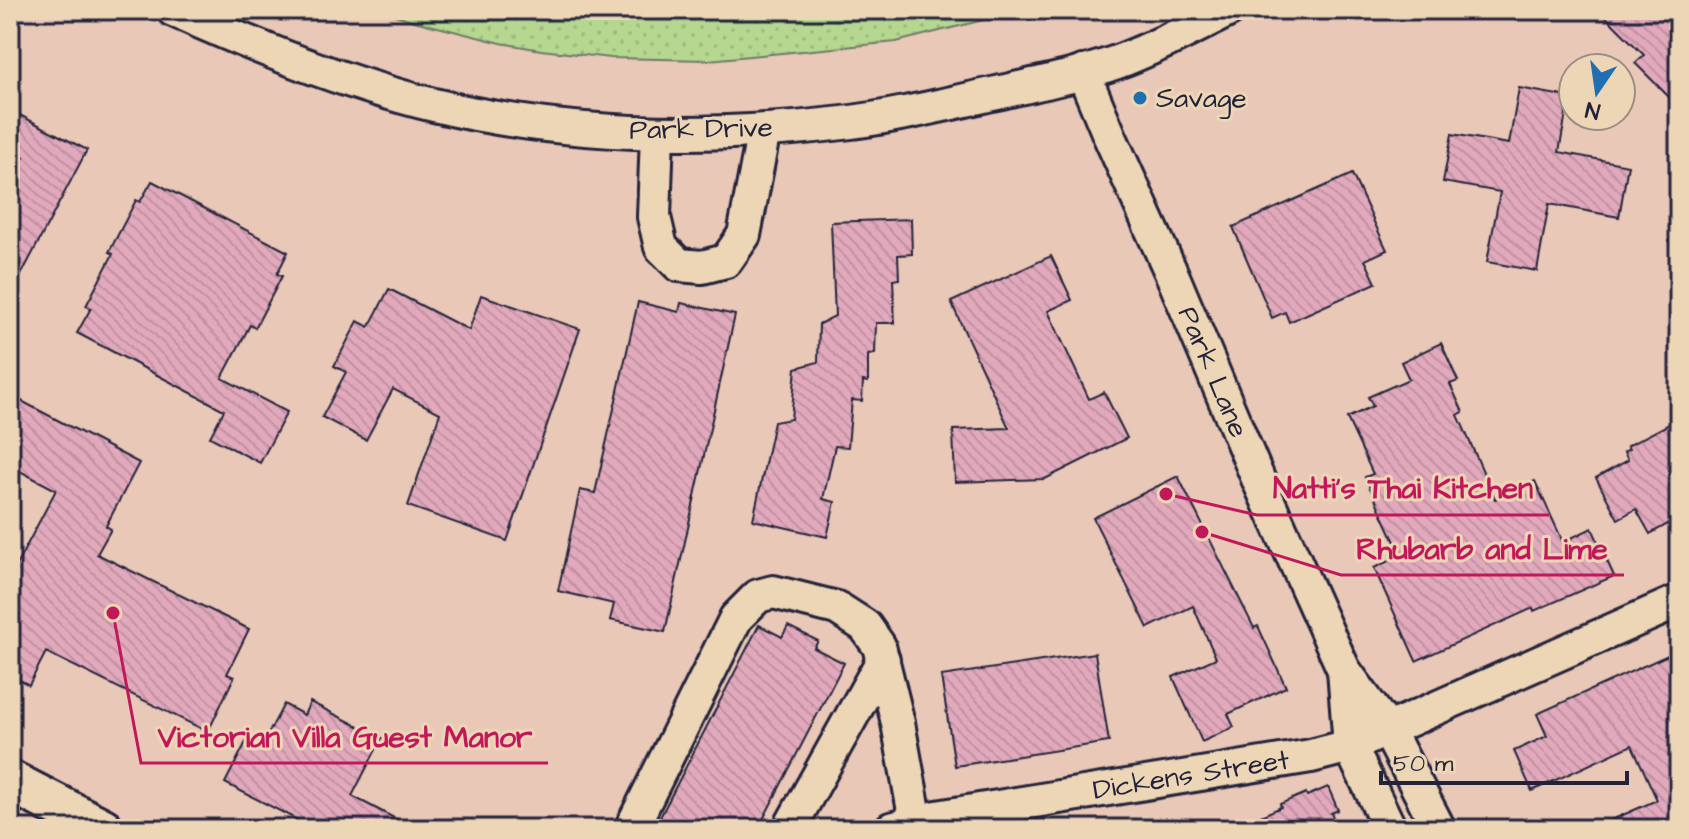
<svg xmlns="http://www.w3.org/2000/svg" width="1689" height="839" viewBox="0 0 1689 839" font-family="'Architects Daughter',sans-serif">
<defs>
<pattern id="park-dots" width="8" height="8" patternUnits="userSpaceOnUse" patternTransform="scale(2)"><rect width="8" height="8" fill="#b5d790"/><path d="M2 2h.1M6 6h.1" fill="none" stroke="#9bb87d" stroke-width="1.8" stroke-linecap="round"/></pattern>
<pattern id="building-back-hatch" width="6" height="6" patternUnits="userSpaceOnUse" patternTransform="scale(2)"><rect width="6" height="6" fill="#e1a9bb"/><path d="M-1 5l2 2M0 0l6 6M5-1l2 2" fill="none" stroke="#c191a2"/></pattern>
</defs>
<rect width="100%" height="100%" fill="#e9c8b8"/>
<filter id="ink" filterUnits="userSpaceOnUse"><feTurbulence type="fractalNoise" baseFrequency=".0125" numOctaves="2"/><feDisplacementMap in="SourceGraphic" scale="16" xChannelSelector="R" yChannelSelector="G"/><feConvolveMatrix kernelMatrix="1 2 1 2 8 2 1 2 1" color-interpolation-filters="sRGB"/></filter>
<g filter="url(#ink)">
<polygon fill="url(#park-dots)" stroke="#6c7c66" stroke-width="2" points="380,10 1023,10 896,42 709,60 611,58 541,50 501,43 414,21"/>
<g fill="url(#building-back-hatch)" stroke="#22223b" stroke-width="2">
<polygon points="1599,10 1661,10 1679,28 1679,107 1635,63 1644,55"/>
<polygon points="1519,88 1569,97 1559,152 1628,165 1619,217 1549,204 1537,271 1487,262 1500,192 1443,182 1452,134 1509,144"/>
<polygon points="10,110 87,150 10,296 10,183 24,157 10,150"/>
<polygon points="1352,174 1387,250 1365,260 1376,283 1289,322 1285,312 1272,318 1233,227"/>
<polygon points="152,181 288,252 277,274 282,276 255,328 250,325 222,378 287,412 260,463 210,437 224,410 77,333 91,308 86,306 113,254 109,252 136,200 140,202"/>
<polygon points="911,219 912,254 898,255 899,279 893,280 895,323 876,323 875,354 868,355 868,382 863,381 862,401 852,400 848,447 835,446 823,499 835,502 827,537 753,520 774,422 791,419 796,368 818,362 819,324 835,316 831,222"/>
<polygon points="1051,256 1072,300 1048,311 1089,399 1104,392 1127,438 1045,479 955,482 953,430 1009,428 951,302"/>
<polygon points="389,289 469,330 481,295 580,329 507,541 408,506 440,413 393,389 366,440 322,417 346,372 334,366 358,321 369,327"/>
<polygon points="638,302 679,312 681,303 735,315 665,632 610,620 614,604 558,591 580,490 595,493"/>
<polygon points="1441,343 1458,381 1450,384 1463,412 1458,415 1495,499 1535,481 1563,542 1592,528 1614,576 1534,611 1533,608 1416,661 1374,568 1401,555 1365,477 1373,474 1347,418 1373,406 1368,397 1409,379 1401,362"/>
<polygon points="10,395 139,463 106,526 111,529 97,554 249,629 227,674 234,677 208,732 46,652 29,685 10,675 10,577 56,490 10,466"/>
<polygon points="1671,423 1679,438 1679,518 1650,534 1636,509 1618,519 1596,478 1628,460 1624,452 1629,449 1627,446"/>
<polygon points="1178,476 1254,628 1258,626 1286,687 1228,714 1234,727 1202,742 1173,677 1216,658 1193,606 1148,628 1093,518"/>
<polygon points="759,625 782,637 788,626 818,641 814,648 844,663 758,829 654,829"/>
<polygon points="1679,650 1679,829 1591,829 1657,800 1632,745 1532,791 1514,751 1547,736 1537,714"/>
<polygon points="1095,653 1109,742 955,766 941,676"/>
<polygon points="310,702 382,738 352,796 415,829 315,829 225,783 246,742 260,749 284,704 304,715"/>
<polygon points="1328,787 1338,810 1331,813 1338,829 1232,829 1281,807 1280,804 1306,793 1307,796"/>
</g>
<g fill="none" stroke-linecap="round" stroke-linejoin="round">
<g stroke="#22223b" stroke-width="38">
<g id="minor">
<path d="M173,10C256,47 346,84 434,105C566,137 708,139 843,123C895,117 946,104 997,93C1040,83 1084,75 1125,59C1161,45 1196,27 1229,10"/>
<polyline points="1083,72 1110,137 1174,279 1259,481 1344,670 1388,730 1439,829"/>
<polyline points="657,133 654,217 661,247 679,265 702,267 726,261 744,235 764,130"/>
<polyline points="1344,670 1350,746 1390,829"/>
<polyline points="631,829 736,618 758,596 773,592 837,608 865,626 879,646 898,723 916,822"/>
<polyline points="789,829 883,660"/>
<polyline points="891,829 937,817 1311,756 1350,746 1679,601"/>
</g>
</g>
<g stroke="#22223b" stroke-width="46">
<polyline id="major" points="10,781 103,829"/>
</g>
<use href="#minor" stroke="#edd6b6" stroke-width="32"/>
<use href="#major" stroke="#edd6b6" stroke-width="40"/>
</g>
</g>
<circle fill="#1f6fb2" stroke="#edd6b6" stroke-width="3" cx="1140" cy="98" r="8"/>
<g text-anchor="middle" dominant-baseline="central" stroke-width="6" stroke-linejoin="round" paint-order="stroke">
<g font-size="28" fill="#22223b" stroke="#edd6b6" text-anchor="start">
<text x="1156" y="98">Savage</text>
</g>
<g font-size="28" fill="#22223b" stroke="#edd6b6">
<text transform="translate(701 129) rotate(-1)">Park Drive</text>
<text transform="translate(1213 372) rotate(67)">Park Lane</text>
<text transform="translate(1191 775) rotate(-9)">Dickens Street</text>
</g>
</g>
<path fill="none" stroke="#c2185b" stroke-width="3" d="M1166 494L1257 515H1549M1202 532L1341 575H1624M113 613L141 763H548"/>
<g fill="#c2185b" stroke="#edd6b6" stroke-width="3">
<circle cx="1166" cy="494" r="8"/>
<circle cx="1202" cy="532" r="8"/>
<circle cx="113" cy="613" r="8"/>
</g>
<g font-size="30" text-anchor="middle" font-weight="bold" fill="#c2185b" stroke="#edd6b6" stroke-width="6" stroke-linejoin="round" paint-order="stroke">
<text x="1403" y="498">Natti's Thai Kitchen</text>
<text x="1482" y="559">Rhubarb and Lime</text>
<text x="345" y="747">Victorian Villa Guest Manor</text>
</g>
<rect width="1689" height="839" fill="none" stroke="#edd6b6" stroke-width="40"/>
<rect x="20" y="20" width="1649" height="799" fill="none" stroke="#22223b" stroke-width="3" filter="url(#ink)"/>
<g transform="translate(1597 92) rotate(193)"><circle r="38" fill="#edd6b6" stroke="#9c8e85" stroke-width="2"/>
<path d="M0-6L14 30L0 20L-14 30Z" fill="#1f6fb2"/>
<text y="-12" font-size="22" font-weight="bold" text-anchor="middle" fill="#22223b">N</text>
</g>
<path d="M1381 771v12h246v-12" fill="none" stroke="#22223b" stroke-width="4"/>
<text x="1393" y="771" font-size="24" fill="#22223b" stroke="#edd6b6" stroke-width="6" paint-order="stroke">50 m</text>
</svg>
